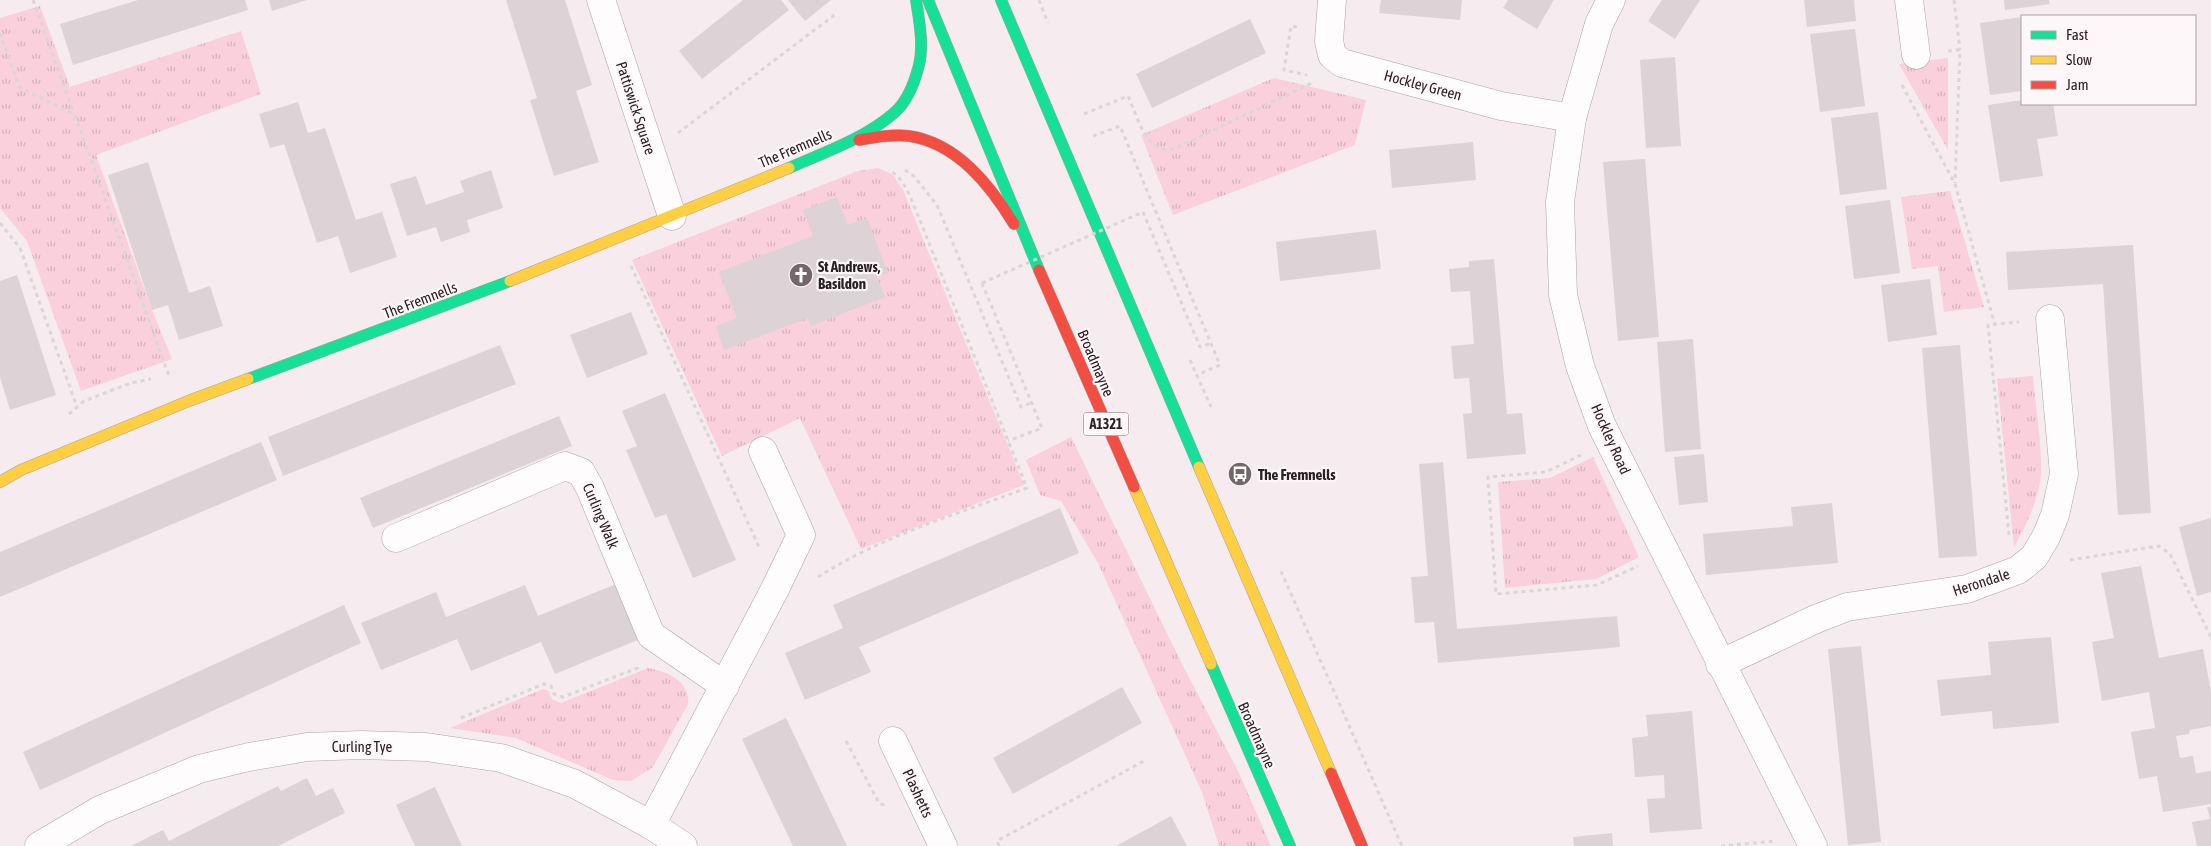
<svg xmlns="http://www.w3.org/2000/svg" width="2211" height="846" viewBox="0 0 2211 846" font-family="'Asap Condensed',sans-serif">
<defs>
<pattern id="grass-tufts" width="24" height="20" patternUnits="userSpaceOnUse" patternTransform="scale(1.25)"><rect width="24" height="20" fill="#f9d0db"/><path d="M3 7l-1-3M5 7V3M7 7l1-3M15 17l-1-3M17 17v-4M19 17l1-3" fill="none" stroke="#d6b2bc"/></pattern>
</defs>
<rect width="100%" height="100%" fill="#f6ebee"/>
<g fill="url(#grass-tufts)">
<polygon points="40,6 70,87 241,31 261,94 96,155 152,310 172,359 81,391 27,241 0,208 0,18"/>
<polygon points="1948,58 1948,150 1899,64"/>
<polygon points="1274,78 1366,100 1355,145 1173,215 1141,135"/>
<polygon points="878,168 892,174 903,190 1024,485 861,549 800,418 722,456 632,260 858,171"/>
<polygon points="1950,191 1984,307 1944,312 1938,266 1912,269 1901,197"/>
<path d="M2033,376C2035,405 2042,443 2041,472C2040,497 2026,526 2014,547L1997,379Z"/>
<polygon points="1071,437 1184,668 1238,771 1271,846 1219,846 1202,792 1098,563 1061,501 1040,495 1026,460"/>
<polygon points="1593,457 1639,557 1596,579 1505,588 1498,482 1550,478"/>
<path d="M648,668C667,671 691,682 688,704L653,767L631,781L613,780L516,738L450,728L543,689L548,691L552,699L561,703Z"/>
</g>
<g fill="#ddd2d5">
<polygon points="138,0 245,0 248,10 73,65 60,24"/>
<polygon points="269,0 307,0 272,11"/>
<polygon points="506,0 565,0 592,85 576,91 599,162 554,176 530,100 537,98"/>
<polygon points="743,0 781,0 789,10 702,79 679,51"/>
<polygon points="788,0 831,0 805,21"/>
<polygon points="1381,0 1462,0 1460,20 1379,13"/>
<polygon points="1508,0 1554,0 1537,29 1503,8"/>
<polygon points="1662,0 1700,0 1675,39 1648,21"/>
<polygon points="1804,0 1854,0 1856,21 1807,27"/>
<polygon points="2004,0 2049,0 2050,4 2005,10"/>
<polygon points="2022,17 2022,91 1990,95 1980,23"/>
<polygon points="1250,19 1266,53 1152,108 1136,74"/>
<polygon points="1855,29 1865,106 1820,112 1810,34"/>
<polygon points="1675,57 1681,146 1646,148 1640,60"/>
<polygon points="2022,100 2022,104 2053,104 2058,136 2037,139 2043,176 2000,182 1988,105"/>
<polygon points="298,102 308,133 325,128 356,220 382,212 397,257 350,273 338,236 317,243 284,144 270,148 259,114"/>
<polygon points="1878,112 1887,189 1840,195 1831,118"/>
<polygon points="1473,142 1476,180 1392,188 1389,150"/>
<polygon points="1645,159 1659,337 1618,341 1603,162"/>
<polygon points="148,162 189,293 210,286 223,326 179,340 168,305 152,310 108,175"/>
<polygon points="491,170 503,208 467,220 470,232 441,242 436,227 407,236 390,184 416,176 426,205 464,192 460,181"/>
<polygon points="837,197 848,225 867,218 888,273 877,277 885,297 811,326 808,318 724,350 716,326 737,318 719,272 813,236 803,210"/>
<polygon points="1890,200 1900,273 1854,279 1845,206"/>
<polygon points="1376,230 1381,269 1280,281 1276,242"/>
<polygon points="2133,245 2151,513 2118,515 2103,284 2008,290 2006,252"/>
<polygon points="1494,259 1507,414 1522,413 1526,454 1467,459 1463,414 1472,413 1469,378 1454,379 1451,346 1474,344 1470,291 1451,292 1449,269 1469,267 1469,261"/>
<polygon points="17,275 56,395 10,410 0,377 0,281"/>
<polygon points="1930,279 1937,335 1888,342 1881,285"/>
<polygon points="631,312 648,354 587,378 570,335"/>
<polygon points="1693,339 1701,449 1665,452 1657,342"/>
<polygon points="500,345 516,384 283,476 268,437"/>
<polygon points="1960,345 1977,556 1939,558 1922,348"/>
<polygon points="665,393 736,560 693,578 666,514 655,518 626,450 637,446 622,411"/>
<polygon points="559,416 572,446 373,528 360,498"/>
<polygon points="261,442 277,480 0,597 0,552"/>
<polygon points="1704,454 1708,502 1679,505 1674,457"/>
<polygon points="1443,462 1457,629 1617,616 1620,647 1438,663 1434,622 1415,623 1411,577 1428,576 1419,464"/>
<polygon points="1832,503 1838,563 1706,575 1703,534 1793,526 1791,507"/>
<polygon points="1060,508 1079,553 859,647 871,672 805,700 785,653 843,628 833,605"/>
<polygon points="2211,518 2211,592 2197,596 2179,527"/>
<polygon points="2141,566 2159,658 2203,649 2211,692 2211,726 2190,730 2189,734 2176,736 2180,758 2193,756 2196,773 2211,771 2211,804 2163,812 2157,776 2139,779 2131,732 2155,728 2149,692 2102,701 2092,642 2114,638 2101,573"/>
<polygon points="616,584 640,639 555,674 541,642 471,671 457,639 381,670 361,623 436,592 446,617 525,585 538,616"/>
<polygon points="344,605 361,643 40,790 23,752"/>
<polygon points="2051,637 2059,723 1993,729 1992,711 1941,716 1937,680 1991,675 1988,642"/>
<polygon points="1861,646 1881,842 1848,845 1828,649"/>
<polygon points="1122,687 1142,723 1013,794 993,758"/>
<polygon points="1692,711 1702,829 1650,833 1647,799 1665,798 1664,775 1635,777 1632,738 1648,736 1646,715"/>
<polygon points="786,718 847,846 793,846 742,739"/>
<polygon points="307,778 316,796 333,788 345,813 278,846 131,846 163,830 169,841 278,786 281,791"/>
<polygon points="435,787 462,846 415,846 396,805"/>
<polygon points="2207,807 2211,807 2211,846 2197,846 2192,822 2210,819"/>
<polygon points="1171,816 1187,846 1116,846"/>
<polygon points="1612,833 1613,846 1574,846 1573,837"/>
</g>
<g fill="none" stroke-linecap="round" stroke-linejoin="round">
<g stroke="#aea3a6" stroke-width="29">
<g id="street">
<polyline points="601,0 672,216"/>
<polyline points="1332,0 1329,41 1332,55 1342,63 1501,106 1572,118"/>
<polyline points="1611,0 1599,24 1572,118 1560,202 1563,295 1580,366 1602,426 1813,846"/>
<polyline points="1909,0 1916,55"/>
<polyline points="396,538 565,466 581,472 590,488 651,635 725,686"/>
<polyline points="1720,664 1816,619 1847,607 1967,589 2018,570 2034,557 2046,537 2055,515 2064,474 2050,319"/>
<polyline points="893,741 943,846"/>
<polyline points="651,825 775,589 801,535 763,451"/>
<polyline points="39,846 100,810 199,769 249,757 307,747 361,745 426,747 501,758 575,784 651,825 683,846"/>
</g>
</g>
<g stroke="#aea3a6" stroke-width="12">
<g id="fast">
<polyline points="928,0 1039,270"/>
<polyline points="1001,0 1199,467"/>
<path d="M789,168C825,152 864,139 894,113C907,102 915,81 919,65C924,45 919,20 916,0"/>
<polyline points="248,379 510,281"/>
<polyline points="1211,664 1290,846"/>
</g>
</g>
<g stroke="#aea3a6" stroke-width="12">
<g id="slow">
<polyline points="510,281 789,168"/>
<polyline points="1199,467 1331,773"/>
<polyline points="0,482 21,470 191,400 248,379"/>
<polyline points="1134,487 1211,664"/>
</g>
</g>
<g stroke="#aea3a6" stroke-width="12">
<g id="jam">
<path d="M859,140C875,137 892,134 909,136C957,143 990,185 1014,224"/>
<polyline points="1039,270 1134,487"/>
<polyline points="1331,773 1362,846"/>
</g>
</g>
<g stroke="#dad6d7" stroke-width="3" stroke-dasharray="4 4" stroke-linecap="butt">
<polyline points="33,0 74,114"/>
<polyline points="1039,0 1048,23"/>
<polyline points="1954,0 1960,50"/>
<polyline points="1297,27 1291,26 1284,70 1307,75"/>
<polyline points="0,33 19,87 75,115 169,376"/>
<polyline points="1948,51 1960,50 1955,183"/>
<polyline points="1902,85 1955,184 1995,325"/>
<path d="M1084,114L1128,96C1138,117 1145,154 1174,149L1314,82"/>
<polyline points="678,133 837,13"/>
<polyline points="1093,136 1120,126 1220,365 1197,375"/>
<polyline points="905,170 914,176 937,205 1021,407 1033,402"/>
<polyline points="1143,212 1200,347 1212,343"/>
<polyline points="0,223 20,248 77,407"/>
<polyline points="631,266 759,547"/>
<polyline points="982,283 1042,428 1008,441"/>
<polyline points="1190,360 1211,407"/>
<polyline points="69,414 84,401 131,383 151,379"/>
<polyline points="1581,455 1546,472 1488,477 1496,594 1597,585 1638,566"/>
<polyline points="2009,535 1988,325 2019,322"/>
<polyline points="2070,560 2159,546 2170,554 2211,637"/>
<polyline points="1281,571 1402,846"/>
<path d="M818,577C882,536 957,514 1027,488L919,218C912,202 905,178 889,170"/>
<polyline points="461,718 544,684 551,686 554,694 563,697 640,667"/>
<polyline points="846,741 879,803 887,806"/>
<polyline points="999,846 997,841 1144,761"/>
<polyline points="1721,846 1775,841"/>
</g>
<use href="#street" stroke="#fefcfc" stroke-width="28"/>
<use href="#fast" stroke="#16e098" stroke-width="11"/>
<use href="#slow" stroke="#ffcf43" stroke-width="11"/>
<use href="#jam" stroke="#f24e42" stroke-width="11"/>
<polyline stroke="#dad6d7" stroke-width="3" stroke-dasharray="4 4" stroke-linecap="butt" points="982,283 1143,212"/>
</g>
<defs>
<g id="church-disc" transform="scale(1.25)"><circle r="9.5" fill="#73676a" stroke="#fef7f9"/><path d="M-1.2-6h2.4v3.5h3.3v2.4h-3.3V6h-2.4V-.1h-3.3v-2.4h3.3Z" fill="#fff"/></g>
<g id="bus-disc" transform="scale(1.25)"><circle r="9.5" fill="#73676a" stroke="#fef7f9"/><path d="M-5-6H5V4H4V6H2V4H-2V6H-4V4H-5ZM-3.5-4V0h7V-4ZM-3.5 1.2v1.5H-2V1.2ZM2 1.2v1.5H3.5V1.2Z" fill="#fff"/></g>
</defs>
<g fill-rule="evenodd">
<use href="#church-disc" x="801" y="275"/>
<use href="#bus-disc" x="1240" y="474"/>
</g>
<g text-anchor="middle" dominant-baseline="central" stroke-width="4.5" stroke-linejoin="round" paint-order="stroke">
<rect fill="#fef7f9" stroke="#6b6063" stroke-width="1" x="1083.5" y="412.5" width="45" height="23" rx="4"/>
<g font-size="14" font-weight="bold" fill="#2c2023">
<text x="1106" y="424">A1321</text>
</g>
<g font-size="15" fill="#2c2023" stroke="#fef7f9">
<text transform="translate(1423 85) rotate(15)">Hockley Green</text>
<text transform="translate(636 108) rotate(72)">Pattiswick Square</text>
<text transform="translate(795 148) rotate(-23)">The Fremnells</text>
<text transform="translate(420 300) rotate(-21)">The Fremnells</text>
<text transform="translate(1096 363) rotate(67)">Broadmayne</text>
<text transform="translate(1611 439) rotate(66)">Hockley Road</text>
<text transform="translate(601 516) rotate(67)">Curling Walk</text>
<text transform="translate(1981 582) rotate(-18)">Herondale</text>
<text transform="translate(1257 735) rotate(66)">Broadmayne</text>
<text x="362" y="746">Curling Tye</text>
<text transform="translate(918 793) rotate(65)">Plashetts</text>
</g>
<g font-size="15" font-weight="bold" fill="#2c2023" stroke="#fef7f9" text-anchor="start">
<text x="818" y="266">St Andrews,<tspan x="818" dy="17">Basildon</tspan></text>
<text x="1258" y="474">The Fremnells</text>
</g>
</g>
<rect x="2021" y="15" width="175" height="90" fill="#fef7f9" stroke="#aaa1a3"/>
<rect x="2031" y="31" width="25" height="8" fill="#16e098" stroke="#aaa1a3"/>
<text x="2066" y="40" font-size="15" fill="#2c2023">Fast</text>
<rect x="2031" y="56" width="25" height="8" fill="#ffcf43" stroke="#aaa1a3"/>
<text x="2066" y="65" font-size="15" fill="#2c2023">Slow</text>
<rect x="2031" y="81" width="25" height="8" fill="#f24e42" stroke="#aaa1a3"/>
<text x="2066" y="90" font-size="15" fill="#2c2023">Jam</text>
</svg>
